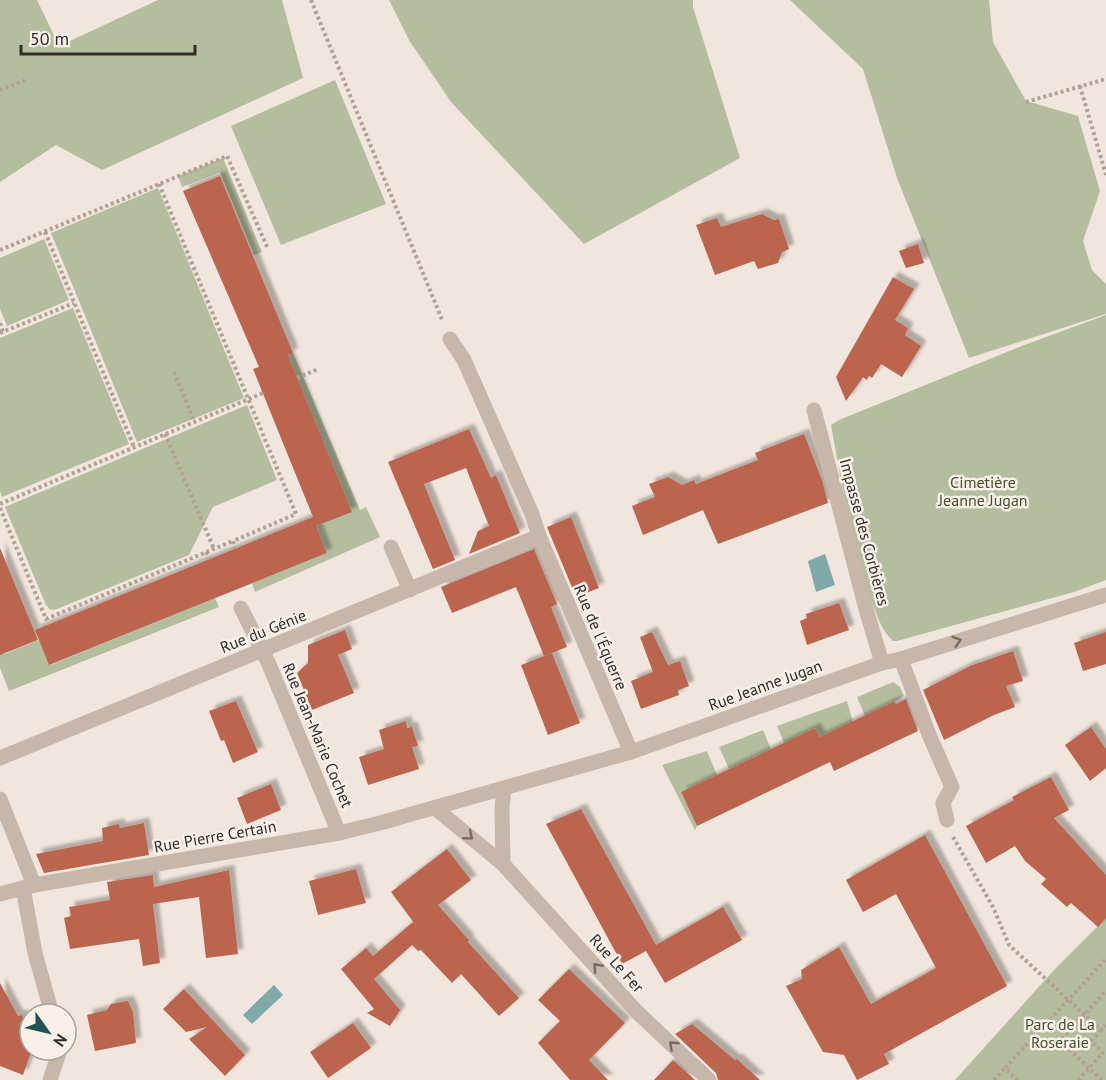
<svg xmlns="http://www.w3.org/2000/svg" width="1106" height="1080" viewBox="0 0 1106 1080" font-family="'PT Sans',sans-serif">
<defs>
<filter id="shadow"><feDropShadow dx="5.5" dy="-5.5" stdDeviation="1.5" flood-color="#0004"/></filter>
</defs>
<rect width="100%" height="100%" fill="#f0e6dd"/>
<g fill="#b4be9e">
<polygon points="0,0 37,0 59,46 158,0 282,0 303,78 102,170 56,145 0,182"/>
<polygon points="389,0 693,0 693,7 740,158 584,244 451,102 409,40"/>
<polygon points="790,0 989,0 993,42 1026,101 1078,116 1100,191 1083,241 1092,270 1106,284 1106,314 969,358 897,178 863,69"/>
<polygon points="335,80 386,204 281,245 231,126"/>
<polygon points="223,158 262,252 254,255 220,172 182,187 178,176"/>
<polygon points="158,188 244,398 137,442 51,233"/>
<polygon points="44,239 69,300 7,326 0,309 0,258"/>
<polygon points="73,308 129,444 2,497 0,491 0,338"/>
<path d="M1106,315V580L1074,592L897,641H893C882,631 878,618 873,605C852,547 842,486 831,425L839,420L1019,347Z"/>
<polygon points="293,353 360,510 366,507 380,537 255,592 252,583 327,553 316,526 351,512 288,355"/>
<polygon points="247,405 277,480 213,507 189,555 57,609 51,610 46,605 5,507"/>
<polygon points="215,598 219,607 9,691 0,668 0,645 4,654 39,640 50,665"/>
<polygon points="893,682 900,687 904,696 865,716 857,697"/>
<polygon points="847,701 853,722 820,737 815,728 784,743 777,726"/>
<polygon points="763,730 771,749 729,769 719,747"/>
<polygon points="707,751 717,775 681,792 697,826 695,830 662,765"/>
<polygon points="1106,918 1106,1080 955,1080 1054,970"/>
</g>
<g fill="#7eaaaa">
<polygon points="825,554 835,585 816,592 808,561"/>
<polygon points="274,985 283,995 252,1024 243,1015"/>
</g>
<g fill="#bb654f" filter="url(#shadow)">
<polygon points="220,176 293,353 288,355 352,512 316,526 327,553 49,665 35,630 313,517 253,369 259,367 183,191"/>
<polygon points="762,214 774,220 779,219 789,249 782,252 778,263 758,269 754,261 715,275 696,225 717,218 721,227"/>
<polygon points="918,244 924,263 906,268 899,251"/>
<polygon points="893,277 914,289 895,320 908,328 905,335 921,346 902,377 881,364 872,378 869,376 867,380 863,377 846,401 836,377"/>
<polygon points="469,429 491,478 496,475 520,533 469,554 478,531 489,526 466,468 424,484 455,560 433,569 388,462"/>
<polygon points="804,434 822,480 828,503 718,544 703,510 643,535 632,506 655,497 649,484 668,477 682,485 694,480 696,484 758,460 755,453"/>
<polygon points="571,517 599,588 576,597 547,527"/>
<polygon points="0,548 38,640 0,655"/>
<polygon points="534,549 557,604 551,607 567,647 544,656 516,587 452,613 441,587"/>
<polygon points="839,603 849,630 807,645 800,621 807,618 806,614"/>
<polygon points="345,630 352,649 338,655 354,693 312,710 297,673 308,663 308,645"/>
<polygon points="652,632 668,665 680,661 689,686 678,690 679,695 641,709 631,681 653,672 640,637"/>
<polygon points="1106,632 1106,664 1083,671 1074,643"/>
<polygon points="1013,651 1023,681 1006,686 1015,707 994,715 944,740 923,690 970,666"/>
<polygon points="552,653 580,723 548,735 521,665"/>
<polygon points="906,699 918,731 834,771 830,762 697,826 681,792 815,728 820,737 895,701 896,704"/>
<polygon points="236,701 258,752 233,763 224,740 221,741 209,711"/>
<polygon points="406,721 407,728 412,727 418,746 412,747 419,769 368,785 359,757 384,749 379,730"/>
<polygon points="1091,727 1106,749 1106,768 1090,781 1065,745"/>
<polygon points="1051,777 1069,810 1054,818 1106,875 1106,918 1098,927 1071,903 1067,907 1041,884 1046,879 1025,861 1015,846 986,863 966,826 1014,800 1012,797"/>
<polygon points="271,784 281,810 247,824 237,798"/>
<polygon points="581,809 656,945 723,907 742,940 665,983 646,951 622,964 546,824"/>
<polygon points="144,823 149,855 44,873 36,854 103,841 102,828 119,824 120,828"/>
<polygon points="925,835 1007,986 884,1054 889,1064 857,1080 844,1055 823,1052 786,986 802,979 801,970 839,947 871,1004 936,968 896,894 863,912 846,880"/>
<polygon points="447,849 471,880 438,905 469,940 468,942 519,998 499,1016 461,974 452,983 421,950 418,951 412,945 374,979 400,1010 390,1026 367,1013 374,1009 341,969 366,948 373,956 413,922 417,927 391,892"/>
<polygon points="356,869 366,903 318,915 309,881"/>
<polygon points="229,870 238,954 206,958 199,897 153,904 160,963 143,966 139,939 70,949 64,918 71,916 69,907 110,900 107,882 153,875 154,887"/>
<polygon points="569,969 625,1023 589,1060 608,1080 570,1080 538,1043 560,1021 538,1000"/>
<polygon points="0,983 18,1016 22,1015 30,1036 31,1052 23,1075 0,1066"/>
<polygon points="184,989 245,1055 225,1076 189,1039 207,1027 186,1032 163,1009"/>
<polygon points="128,1001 133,1012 136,1043 95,1051 87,1015 107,1010 111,1004"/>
<polygon points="353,1023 371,1048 328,1078 310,1052"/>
<polygon points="692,1024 735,1060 737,1059 760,1080 718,1080 716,1073 675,1034"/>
<polygon points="673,1060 695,1080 654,1080"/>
</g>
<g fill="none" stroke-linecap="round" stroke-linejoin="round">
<g stroke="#b3a094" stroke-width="4" stroke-dasharray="3 3" stroke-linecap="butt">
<polyline points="311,0 443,322"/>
<polyline points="1080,86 1106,175"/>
<polyline points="0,90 26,80"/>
<polyline points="1026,102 1106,79"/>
<polyline points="159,184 296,514 233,541 235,549"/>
<polyline points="45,232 134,447"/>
<polyline points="0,250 227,156 268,249"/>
<polyline points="0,323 3,332"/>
<polyline points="0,333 74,303"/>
<polyline points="174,372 194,421"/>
<polyline points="297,378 318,369"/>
<polyline points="165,434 214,549"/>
<polyline points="0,504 263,393"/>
<polyline points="0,508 46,619 233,541"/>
<polyline points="206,552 210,559"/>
<polyline points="953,837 993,907 1009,945 1101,1030 1106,1025"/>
<polyline points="1101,1030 1091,1041 1106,1056"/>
<polyline points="994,1080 1005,1068"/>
<polyline points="1018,1080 1005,1068 1106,959"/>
<polyline points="1078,1080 1103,1053"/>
<polyline points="1102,1080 1060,1041 1106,991"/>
</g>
<g stroke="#c7b6aa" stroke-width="15">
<polyline points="450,339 464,360 532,514 539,536 631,752"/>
<polyline points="814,410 866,609 882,663"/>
<polyline points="391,547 410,590"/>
<polyline points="241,608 268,662 339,833"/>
<polyline points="901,659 930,737 952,787 943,803 947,820"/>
<polyline points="0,758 539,536"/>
<polyline points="0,799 34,885"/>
<polyline points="435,808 503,864 636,1011 709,1080"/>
<polyline points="503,864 502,808 504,789"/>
<polyline points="23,888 35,953 52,1014"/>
<polyline points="0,894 34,885 339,833 380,823 631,752 882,663 901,659 1106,595"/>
<polyline points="50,1080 60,1050"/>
</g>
</g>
<defs><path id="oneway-chevron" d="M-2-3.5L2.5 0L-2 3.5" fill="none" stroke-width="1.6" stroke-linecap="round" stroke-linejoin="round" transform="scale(1.5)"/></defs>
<g stroke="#776a63">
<use href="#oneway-chevron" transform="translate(957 641) rotate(-17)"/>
<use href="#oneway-chevron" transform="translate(469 836) rotate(39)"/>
<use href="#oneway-chevron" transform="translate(597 967) rotate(-132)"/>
<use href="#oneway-chevron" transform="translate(673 1045) rotate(-137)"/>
</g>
<g text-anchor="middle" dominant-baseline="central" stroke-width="5" stroke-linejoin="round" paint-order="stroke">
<g font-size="16" fill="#46512f" stroke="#f8f0e9">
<text x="983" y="482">Cimetière<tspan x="983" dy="18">Jeanne Jugan</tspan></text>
<text x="1060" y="1024">Parc de La<tspan x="1060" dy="18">Roseraie</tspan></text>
</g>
<g font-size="16" fill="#352c29" stroke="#f8f0e9">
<text transform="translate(865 532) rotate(75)">Impasse des Corbières</text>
<text transform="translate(263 631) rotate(-22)">Rue du Génie</text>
<text transform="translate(601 637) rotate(67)">Rue de l'Équerre</text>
<text transform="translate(765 685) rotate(-20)">Rue Jeanne Jugan</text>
<text transform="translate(318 735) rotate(67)">Rue Jean-Marie Cochet</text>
<text transform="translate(215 836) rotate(-10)">Rue Pierre Certain</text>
<text transform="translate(617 963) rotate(48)">Rue Le Fer</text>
</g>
</g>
<g transform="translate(48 1032) rotate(124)"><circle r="28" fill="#f8f0e9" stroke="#aaa29c" stroke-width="1.5"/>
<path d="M0-4.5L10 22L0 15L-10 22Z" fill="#225253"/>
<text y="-9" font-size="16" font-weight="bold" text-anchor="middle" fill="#352c29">N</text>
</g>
<path d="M21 45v9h174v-9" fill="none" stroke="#352c29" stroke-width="3"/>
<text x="30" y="45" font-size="18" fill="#352c29" stroke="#f8f0e9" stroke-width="4.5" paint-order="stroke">50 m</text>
</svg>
